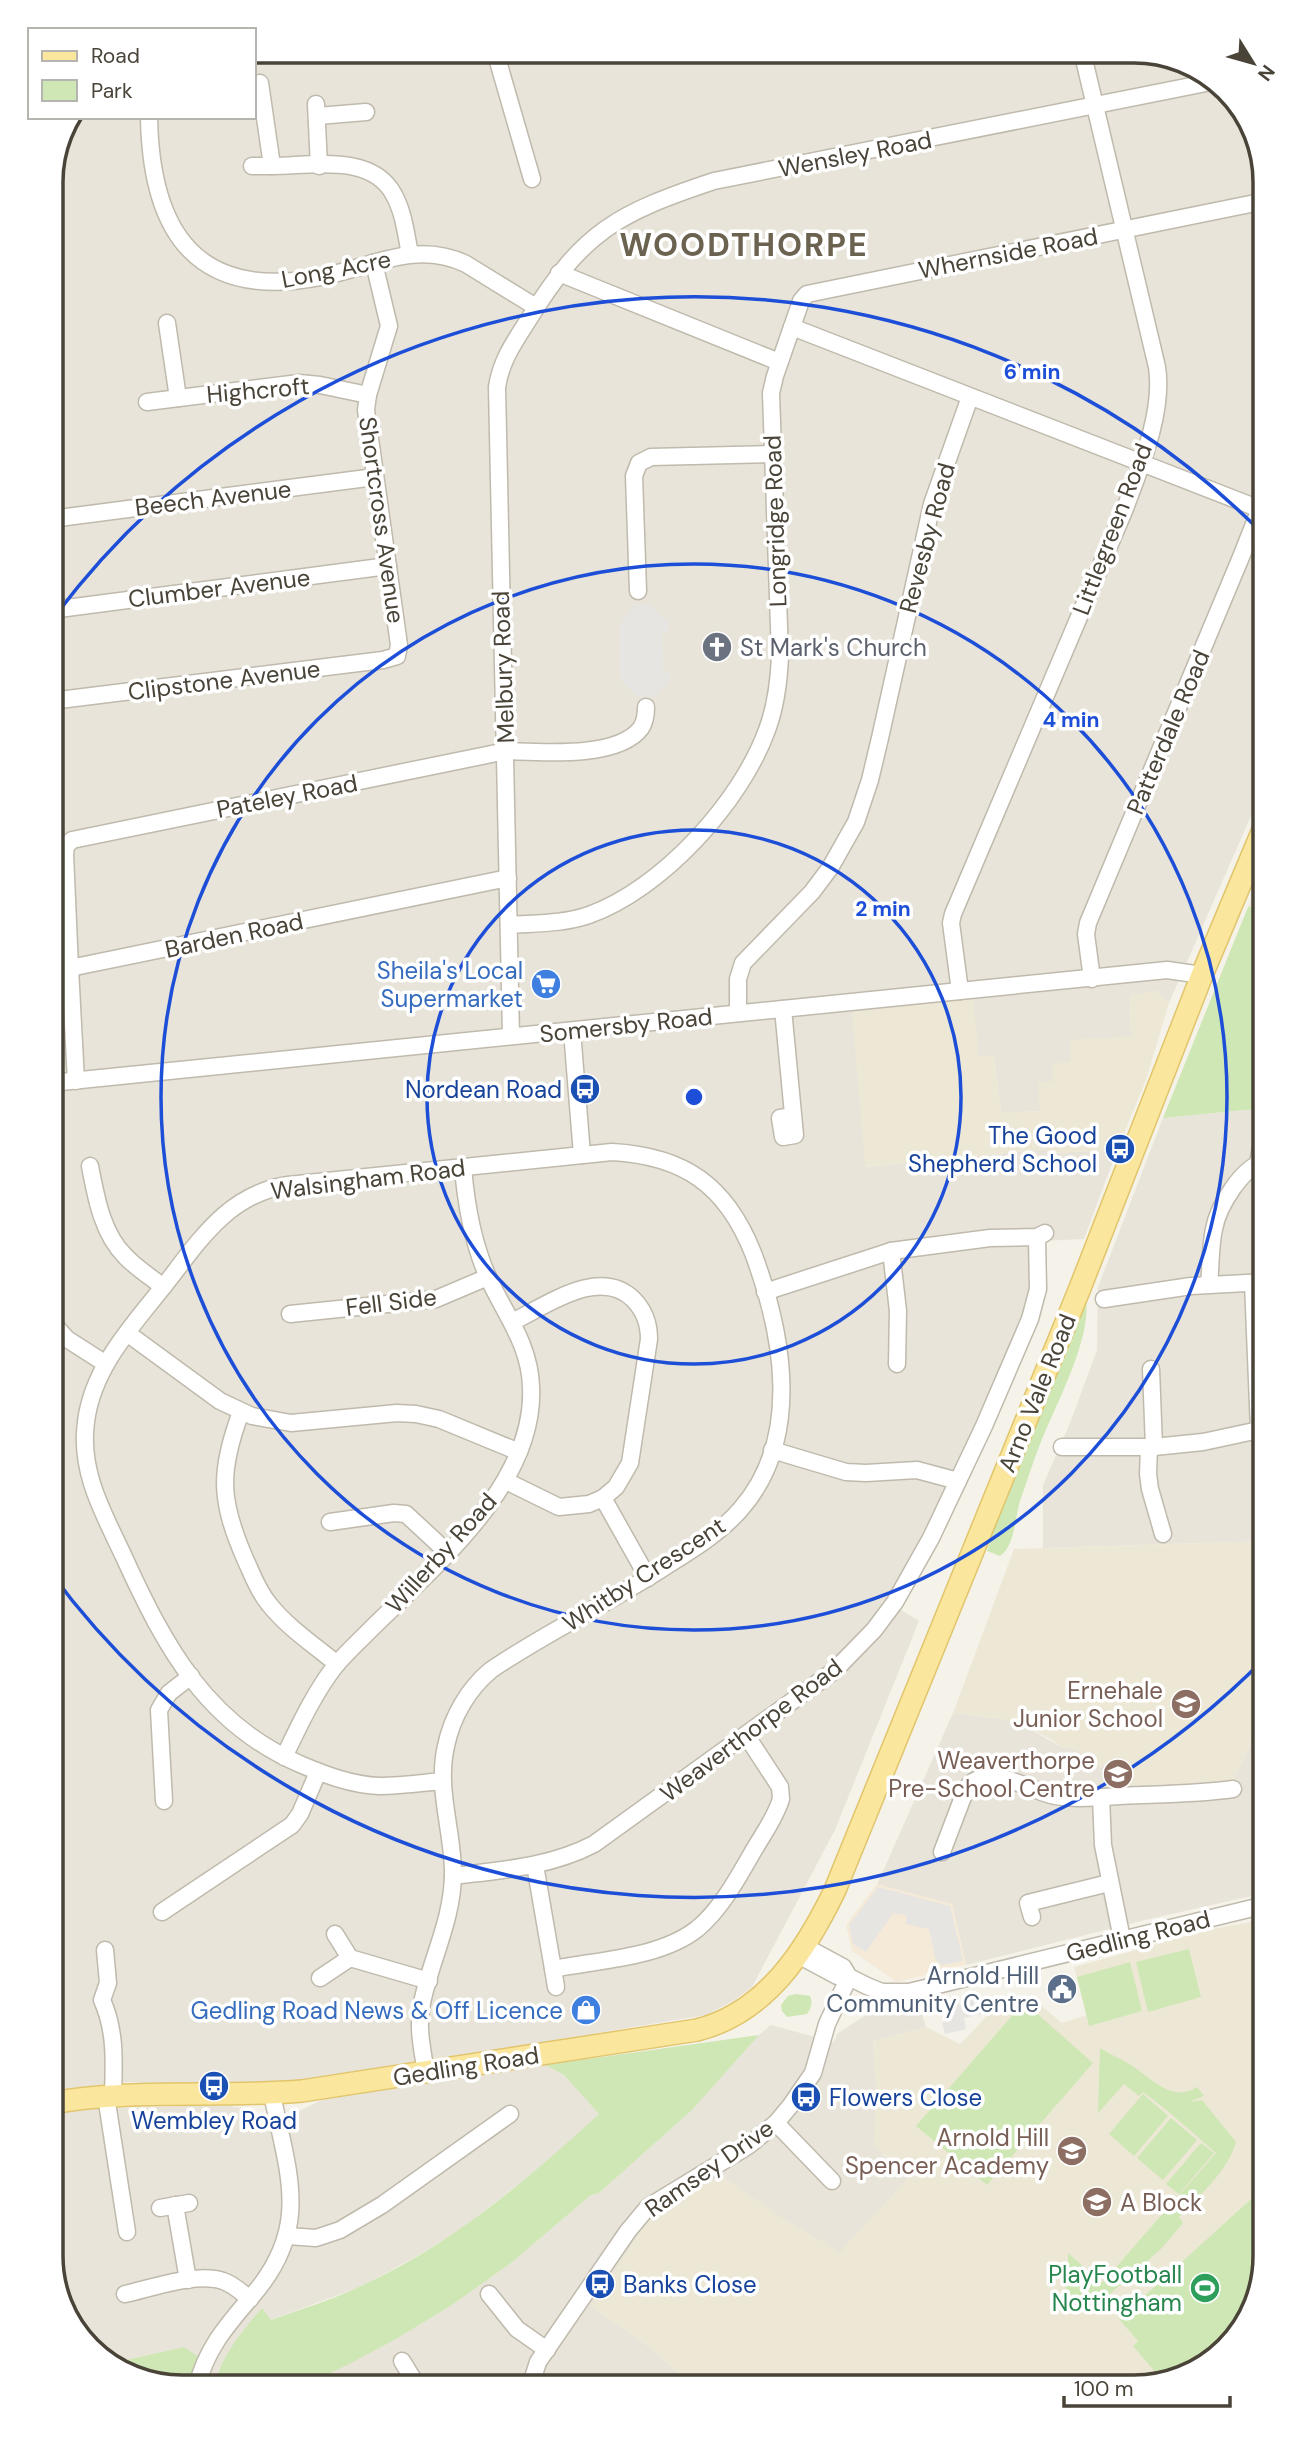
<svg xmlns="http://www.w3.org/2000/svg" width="1316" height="2438" viewBox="0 0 1316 2438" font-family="'DM Sans',sans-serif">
<rect width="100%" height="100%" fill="#f5f2ea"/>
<g fill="#e8e4d9">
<polygon points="447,51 1143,51 1214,78 1255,131 1265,182 1265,784 1169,1003 1156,991 1130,996 1131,1036 1071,1062 1053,1081 1040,1111 1001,1113 994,1055 979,1058 866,1167 1045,1149 1048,1153 1117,1150 1084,1239 1043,1241 1044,1268 898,1608 919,1621 835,1830 752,1987 733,2001 706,2015 342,2075 278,2082 208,2085 128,2082 51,2090 51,174 77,117 254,117 254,56"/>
<polygon points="1265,1108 1265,1541 1043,1548 1043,1485 1070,1423 1097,1350 1098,1287 1163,1118"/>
<polygon points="953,1713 1016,1721 1063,1748 1072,1748 1080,1751 1093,1767 1104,1765 1107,1787 1232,1781 1265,1716 1265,1893 1145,1920 966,1965 952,1904 877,1885"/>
<polygon points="918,2001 926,2027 873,2041 883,2155 911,2176 840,2253 787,2221 591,2306 648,2346 694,2387 302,2387 396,2339 452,2305 511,2263 591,2195 599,2193 692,2110 759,2035 771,2025 834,2042 837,2034 869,2013"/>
<polygon points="545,2065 564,2075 599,2114 548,2161 461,2229 417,2256 360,2287 270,2320 262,2308 219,2369 213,2387 189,2387 199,2357 184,2347 108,2364 61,2307 51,2256 51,2114 63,2110 190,2106 230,2106 246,2109 258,2114 293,2114 324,2099"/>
</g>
<polygon fill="#f5ead7" points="877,1884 952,1904 966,1965 897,1982 852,1951 846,1925"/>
<g fill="#ede8d5">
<polygon points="1265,865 1265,906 1248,907"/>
<polygon points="1156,991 1169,1003 1146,1080 1117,1150 1047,1153 1045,1149 865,1167 852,1012 973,999 979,1057 994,1055 1001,1113 1040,1111 1038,1083 1053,1081 1052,1064 1071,1062 1070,1040 1131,1036 1130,995"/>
<polygon points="1265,1541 1265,1716 1232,1781 1106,1787 1104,1765 1093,1767 1080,1751 1072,1748 1063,1748 1052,1740 1016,1721 953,1713 1014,1549"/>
<polygon points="1265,1919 1265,2256 1243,2329 1185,2377 1134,2387 694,2387 648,2346 591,2306 643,2228 655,2215 672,2201 721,2176 787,2221 840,2252 910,2176 874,2146 876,2092 873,2041 926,2027 960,2044 990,2013 1039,1997 1043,2007 1062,2023 1087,2015 1074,1967 1213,1929"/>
</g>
<g fill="#cee7b5">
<polygon points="1265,906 1265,1108 1163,1118 1248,907"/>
<path d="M1086,1301C1091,1339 1057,1403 1042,1439C1034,1459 1027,1481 1020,1501C1015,1517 1015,1546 1000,1556L987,1551L991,1539L987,1537Z"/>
<polygon points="1189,1949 1201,1997 1148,2012 1136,1962"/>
<polygon points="1130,1962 1142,2011 1089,2026 1077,1977"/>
<path d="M796,1994L810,1996C813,2003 811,2008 807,2014L787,2017L782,2011L781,2005L788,1996Z"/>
<polygon points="1024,2002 1093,2063 987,2185 916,2126"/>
<path d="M759,2035L692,2110L599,2193L591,2195L511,2263L452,2305L396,2339L351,2363L302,2387H213C223,2354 240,2333 262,2308L271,2320C301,2309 332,2300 361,2286C451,2245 527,2180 599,2114L564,2075L545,2065Z"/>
<path d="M1100,2048C1111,2055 1124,2060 1134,2067C1153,2080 1173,2103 1197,2087L1204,2096L1189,2102L1202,2100L1236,2142C1226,2174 1201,2193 1179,2217L1183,2223L1161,2249L1095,2307C1078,2306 1070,2294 1060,2281L1068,2272V2253L1102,2283L1216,2153C1192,2132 1169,2111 1143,2092L1139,2096L1124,2084L1098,2113Z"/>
<polygon points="1143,2094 1168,2116 1134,2156 1109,2134"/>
<polygon points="1171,2118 1197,2140 1163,2180 1137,2158"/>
<polygon points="1201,2143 1214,2153 1179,2194 1166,2184"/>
<polygon points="1259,2192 1265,2197 1265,2256 1243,2329 1185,2377 1163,2381 1133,2346 1138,2341 1119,2319"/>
<polygon points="184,2347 199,2357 189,2387 174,2387 108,2364"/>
</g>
<g fill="#e6e5e2">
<polygon points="648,604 669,623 669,632 662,633 663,672 670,672 670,680 655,697 638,697 620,680 619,626 635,605"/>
<polygon points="878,1887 950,1906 963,1961 942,1965 936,1961 929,1929 906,1924 906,1915 893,1913 866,1952 853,1944 849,1925"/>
<polygon points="977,1998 981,2014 964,2018 966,2029 945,2034 942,2023 946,2020 946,2008"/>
</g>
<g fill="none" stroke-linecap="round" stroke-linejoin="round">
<g stroke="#c0baad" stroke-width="19">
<g id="minor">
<polyline points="495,51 532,179"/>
<path d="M260,83L272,166C312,166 372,153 394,195C404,213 406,235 410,254"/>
<polyline points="316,104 319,166"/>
<polyline points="318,116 366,112"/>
<path d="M149,117C151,233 197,301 321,277C372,267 415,240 466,264L536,307"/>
<polyline points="252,166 272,166"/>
<polyline points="559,273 779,362"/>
<polyline points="167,323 178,398"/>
<polyline points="792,327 1265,511"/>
<polyline points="147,402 299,383 320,385 368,395"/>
<polyline points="51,519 375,477"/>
<polyline points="638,591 634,476 639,463 651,457 772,454"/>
<polyline points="51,610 388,566"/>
<polyline points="51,701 383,660 397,656 399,645 366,410 368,395 389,326 374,263"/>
<path d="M509,925C536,923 563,924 589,915C662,889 741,802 767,730C776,706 779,681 780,656L771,393L775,376L801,301L807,294L1265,201"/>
<path d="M70,968L65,854L66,846L72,840L506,751C541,752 618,759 641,728C645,722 646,714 646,707"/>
<polyline points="1092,979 1086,934 1088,923 1241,557 1260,509 1265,489"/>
<path d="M960,991L951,923L953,914L1124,511C1140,468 1164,413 1157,367L1082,51"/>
<polyline points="783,1009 795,1135 783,1137 780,1118 793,1116"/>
<polyline points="738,1013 738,979 743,963 812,892 830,868 856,822 870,780 880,738 932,504 970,397"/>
<polyline points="572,1031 582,1155"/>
<path d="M511,1036L497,387C501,360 515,341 529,319C583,231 618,213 714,181L1216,81"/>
<polyline points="76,1081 70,968 508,878"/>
<polyline points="51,1083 1167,970 1202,975"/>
<polyline points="1258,1163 1262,1142"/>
<path d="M90,1166C96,1197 102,1233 125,1256C136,1268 151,1277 163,1287"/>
<polyline points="891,1251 898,1311 897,1364"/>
<polyline points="1253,1283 1259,1430 1265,1456"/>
<path d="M1209,1284C1211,1266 1210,1247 1214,1229C1218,1207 1242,1166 1265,1162"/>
<polyline points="765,1292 891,1251 990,1238 1037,1237 1045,1233"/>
<polyline points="1104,1299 1191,1286 1265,1282"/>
<polyline points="290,1314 436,1299 488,1277"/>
<polyline points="51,1321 67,1339 106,1364"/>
<polyline points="127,1333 220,1401 252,1416 291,1423 397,1413 416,1414 439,1419 519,1452"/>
<polyline points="1151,1369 1154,1447"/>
<path d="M241,1412C218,1473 220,1502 246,1561C253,1576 258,1591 269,1604C287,1627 314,1645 337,1664"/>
<polyline points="1062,1447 1154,1447 1203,1442 1259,1430"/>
<polyline points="1149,1447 1148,1474 1150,1489 1163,1534"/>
<polyline points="772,1450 846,1472 866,1473 917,1470 958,1481"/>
<path d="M506,1481L559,1507L589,1504L603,1498L616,1487L630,1463L649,1339C649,1324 644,1310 633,1299C599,1266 546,1306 512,1322"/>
<polyline points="603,1498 648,1578"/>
<polyline points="330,1522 394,1513 406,1514 447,1552"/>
<path d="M284,1757C299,1726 314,1693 336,1665C346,1653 358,1642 369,1631C432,1568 536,1485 531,1387C530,1344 504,1313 487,1275C472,1240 466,1205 463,1167"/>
<polyline points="1101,1797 1103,1845 1122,1939"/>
<polyline points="164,1801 159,1710 169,1693 191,1676"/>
<path d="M942,1852L966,1789C987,1760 1027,1790 1055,1796C1072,1799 1086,1798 1103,1797C1146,1794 1190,1795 1233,1789"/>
<path d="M535,1865L553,1969C599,1960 660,1958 697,1929C720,1910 736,1881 751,1855C761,1837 775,1819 781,1799L780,1787L746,1735"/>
<path d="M453,1876C502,1870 550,1867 594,1844L834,1671L874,1630L895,1602L931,1538L984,1426L1030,1319L1038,1289L1037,1237"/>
<polyline points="162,1912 292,1825 300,1814 318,1772"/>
<polyline points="1032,1917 1028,1903 1109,1883"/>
<polyline points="804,1946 843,1967 849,1977 867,1986 882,1992 909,1992 1265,1905"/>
<path d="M105,1950L108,1983L102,2000C116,2031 114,2062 113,2095"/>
<polyline points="798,1955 837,1976 847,1977"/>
<polyline points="350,1958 429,1981"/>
<polyline points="553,1969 556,1987"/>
<polyline points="320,1978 350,1958 335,1934"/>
<path d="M426,2072C422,2049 417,2026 422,2003C431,1959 453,1919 453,1873C453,1831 436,1789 446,1746C452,1717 468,1689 491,1670C545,1633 605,1605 660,1570C688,1552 718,1535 740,1510C803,1439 783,1333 753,1253C726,1185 684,1156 612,1152L288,1185C234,1193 205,1232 174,1273C140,1318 93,1363 86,1422C79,1472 104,1514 124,1557C165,1647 207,1725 302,1765C326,1775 352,1785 379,1786C400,1786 421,1783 442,1781"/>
<polyline points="106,2096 127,2232"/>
<polyline points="776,2123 832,2181"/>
<polyline points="175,2205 188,2280"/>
<polyline points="160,2208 189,2203"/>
<polyline points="287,2236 316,2238 340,2230 382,2205 510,2114"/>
<path d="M125,2294C152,2288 197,2272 223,2281C233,2284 241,2292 250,2299"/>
<polyline points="489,2294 517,2329 547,2350"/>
<polyline points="402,2361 418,2387"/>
<path d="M197,2387C205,2350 228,2324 252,2296C312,2227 288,2174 272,2094"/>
<polyline points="530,2387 538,2362 628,2231 648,2207 748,2146 776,2123 791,2105 813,2073 827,2024 849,1977"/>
</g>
</g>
<g stroke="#e1c56c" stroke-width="24">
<path id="major" d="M51,2103C134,2088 219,2098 302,2091L697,2030C766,2013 806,1950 835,1890L1080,1288L1202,975L1265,825"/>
</g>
<use href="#minor" stroke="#fff" stroke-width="16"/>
<use href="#major" stroke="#fbe69d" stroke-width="21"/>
</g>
<g fill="none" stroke="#1d4ed8" stroke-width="3.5">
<circle cx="694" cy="1097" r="267"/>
<circle cx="694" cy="1097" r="533"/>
<path d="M1265 1658A800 800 0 0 1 51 1573M55 616A800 800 0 0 1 1265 536"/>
</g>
<defs>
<g id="church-disc" transform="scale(1.575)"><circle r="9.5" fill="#6b7280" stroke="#fff"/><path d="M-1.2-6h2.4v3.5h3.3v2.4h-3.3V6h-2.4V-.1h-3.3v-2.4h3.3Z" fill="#fff"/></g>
<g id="supermarket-disc" transform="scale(1.575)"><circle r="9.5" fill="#3f7fe0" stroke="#fff"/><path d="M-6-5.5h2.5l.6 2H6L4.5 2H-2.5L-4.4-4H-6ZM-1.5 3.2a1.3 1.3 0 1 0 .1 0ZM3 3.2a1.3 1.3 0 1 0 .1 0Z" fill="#fff"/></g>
<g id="bus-disc" transform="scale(1.575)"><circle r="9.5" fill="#1a4fb4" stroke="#fff"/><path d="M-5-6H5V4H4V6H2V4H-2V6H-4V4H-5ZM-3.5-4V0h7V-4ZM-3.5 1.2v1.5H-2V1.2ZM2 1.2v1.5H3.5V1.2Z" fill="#fff"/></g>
<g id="school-disc" transform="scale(1.575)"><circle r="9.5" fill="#8d6e63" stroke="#fff"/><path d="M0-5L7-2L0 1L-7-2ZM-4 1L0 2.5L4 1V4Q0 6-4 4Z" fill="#fff"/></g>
<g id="civic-disc" transform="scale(1.575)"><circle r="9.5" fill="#5c6f8a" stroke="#fff"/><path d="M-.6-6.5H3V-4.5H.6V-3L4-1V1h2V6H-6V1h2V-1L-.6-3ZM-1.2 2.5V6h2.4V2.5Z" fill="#fff"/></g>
<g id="shop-disc" transform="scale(1.575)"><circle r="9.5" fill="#3f7fe0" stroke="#fff"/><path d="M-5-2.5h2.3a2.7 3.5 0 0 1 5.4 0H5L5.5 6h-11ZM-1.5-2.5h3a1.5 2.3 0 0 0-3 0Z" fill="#fff"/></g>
<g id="stadium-disc" transform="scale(1.575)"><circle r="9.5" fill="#2e9e5b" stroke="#fff"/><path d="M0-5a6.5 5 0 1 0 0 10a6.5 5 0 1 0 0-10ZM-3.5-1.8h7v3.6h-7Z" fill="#fff"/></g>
</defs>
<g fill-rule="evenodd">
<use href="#church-disc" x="717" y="647"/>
<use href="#supermarket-disc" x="546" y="984"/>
<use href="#bus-disc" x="585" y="1089"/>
<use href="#bus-disc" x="1120" y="1149"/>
<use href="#school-disc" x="1186" y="1704"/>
<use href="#school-disc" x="1118" y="1774"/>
<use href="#civic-disc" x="1062" y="1989"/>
<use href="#shop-disc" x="586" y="2010"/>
<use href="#bus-disc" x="214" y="2086"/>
<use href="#bus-disc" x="806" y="2097"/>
<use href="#school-disc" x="1072" y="2151"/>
<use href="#school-disc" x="1097" y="2202"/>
<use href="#bus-disc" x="600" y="2284"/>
<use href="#stadium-disc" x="1205" y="2288"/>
</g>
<g text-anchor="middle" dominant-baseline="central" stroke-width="7" stroke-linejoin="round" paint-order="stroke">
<g font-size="24" fill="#494338" stroke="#fff">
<text transform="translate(855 154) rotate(-11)">Wensley Road</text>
<text transform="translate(1008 253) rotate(-11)">Whernside Road</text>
<text transform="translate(336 269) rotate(-11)">Long Acre</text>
<text transform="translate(258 390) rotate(-5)">Highcroft</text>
<text transform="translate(213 498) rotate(-7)">Beech Avenue</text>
<text transform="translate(382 520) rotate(82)">Shortcross Avenue</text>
<text transform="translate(775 521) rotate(-92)">Longridge Road</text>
<text transform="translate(1112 529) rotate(-69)">Littlegreen Road</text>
<text transform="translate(927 538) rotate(-75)">Revesby Road</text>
<text transform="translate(219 588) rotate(-7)">Clumber Avenue</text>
<text transform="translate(503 667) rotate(-92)">Melbury Road</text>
<text transform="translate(224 680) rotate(-7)">Clipstone Avenue</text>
<text transform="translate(1168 732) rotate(-67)">Patterdale Road</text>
<text transform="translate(287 796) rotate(-11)">Pateley Road</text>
<text transform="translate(234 935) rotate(-12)">Barden Road</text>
<text transform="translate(626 1025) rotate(-6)">Somersby Road</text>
<text transform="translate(368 1179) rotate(-7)">Walsingham Road</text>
<text transform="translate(391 1302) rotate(-7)">Fell Side</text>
<text transform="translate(1037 1393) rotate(-68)">Arno Vale Road</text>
<text transform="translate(441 1553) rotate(-48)">Willerby Road</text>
<text transform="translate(644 1574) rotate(-33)">Whitby Crescent</text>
<text transform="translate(751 1730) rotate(-37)">Weaverthorpe Road</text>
<text transform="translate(1138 1936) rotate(-14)">Gedling Road</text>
<text transform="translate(466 2066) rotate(-9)">Gedling Road</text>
<text transform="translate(709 2168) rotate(-35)">Ramsey Drive</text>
</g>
<g font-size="24" fill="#5b616d" stroke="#fff" text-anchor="start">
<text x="740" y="647">St Mark's Church</text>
</g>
<g font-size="24" fill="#366cbe" stroke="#fff" text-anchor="end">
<text x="523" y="970">Sheila's Local<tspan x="523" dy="28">Supermarket</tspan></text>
<text x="563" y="2010">Gedling Road News &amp; Off Licence</text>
</g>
<g font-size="24" fill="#164399" stroke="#fff" text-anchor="end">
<text x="562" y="1089">Nordean Road</text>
<text x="1097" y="1135">The Good<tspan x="1097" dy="28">Shepherd School</tspan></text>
<text x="829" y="2097" text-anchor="start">Flowers Close</text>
<text x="214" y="2120" text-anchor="middle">Wembley Road</text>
<text x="623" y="2284" text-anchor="start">Banks Close</text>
</g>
<g font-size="24" fill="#785e54" stroke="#fff" text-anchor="end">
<text x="1163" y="1690">Ernehale<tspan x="1163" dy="28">Junior School</tspan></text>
<text x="1095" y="1760">Weaverthorpe<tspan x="1095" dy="28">Pre-School Centre</tspan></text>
<text x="1049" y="2137">Arnold Hill<tspan x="1049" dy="28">Spencer Academy</tspan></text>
<text x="1120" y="2202" text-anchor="start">A Block</text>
</g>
<g font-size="24" fill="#4e5e75" stroke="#fff" text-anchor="end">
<text x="1039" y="1975">Arnold Hill<tspan x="1039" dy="28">Community Centre</tspan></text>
</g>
<g font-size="24" fill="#27864d" stroke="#fff" text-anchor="end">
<text x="1182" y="2274">PlayFootball<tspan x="1182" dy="28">Nottingham</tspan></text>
</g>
<g font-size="32" font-weight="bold" letter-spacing="2" fill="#6b6250" stroke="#fff">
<text x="744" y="245">WOODTHORPE</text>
</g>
</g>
<path d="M0 0H1316V2438H0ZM182 63H1134A119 119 0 0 1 1253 182V2256A119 119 0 0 1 1134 2375H182A119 119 0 0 1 63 2256V182A119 119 0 0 1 182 63Z" fill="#fff" fill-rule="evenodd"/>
<path fill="none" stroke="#494338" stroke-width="3.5" d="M182 63H1134A119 119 0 0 1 1253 182V2256A119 119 0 0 1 1134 2375H182A119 119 0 0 1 63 2256V182A119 119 0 0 1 182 63Z"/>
<circle cx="694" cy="1097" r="10" fill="#1d4ed8" stroke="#fff" stroke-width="3.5"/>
<g font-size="21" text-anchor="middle" font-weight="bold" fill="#1d4ed8" stroke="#fff" stroke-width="7" stroke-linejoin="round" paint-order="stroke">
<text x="1032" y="379">6 min</text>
<text x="1071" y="727">4 min</text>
<text x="883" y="916">2 min</text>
</g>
<rect x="28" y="28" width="228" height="91" fill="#ffffff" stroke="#b6b4af" stroke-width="2"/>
<rect x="42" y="51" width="35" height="10" fill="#fbe69d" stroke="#b6b4af" stroke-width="2"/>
<text x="91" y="63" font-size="21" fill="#494338">Road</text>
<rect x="42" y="80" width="35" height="21" fill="#cee7b5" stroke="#b6b4af" stroke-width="2"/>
<text x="91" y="98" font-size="21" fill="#494338">Park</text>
<g transform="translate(1253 63) rotate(127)" stroke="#ffffff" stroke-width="5" paint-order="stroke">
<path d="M0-5L12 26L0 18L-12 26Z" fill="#494338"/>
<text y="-10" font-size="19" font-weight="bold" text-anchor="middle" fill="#494338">N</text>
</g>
<path d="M1064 2396v10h166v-10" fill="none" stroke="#494338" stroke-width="3.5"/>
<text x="1074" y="2396" font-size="21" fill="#494338" stroke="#ffffff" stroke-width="5" paint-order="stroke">100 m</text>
</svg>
